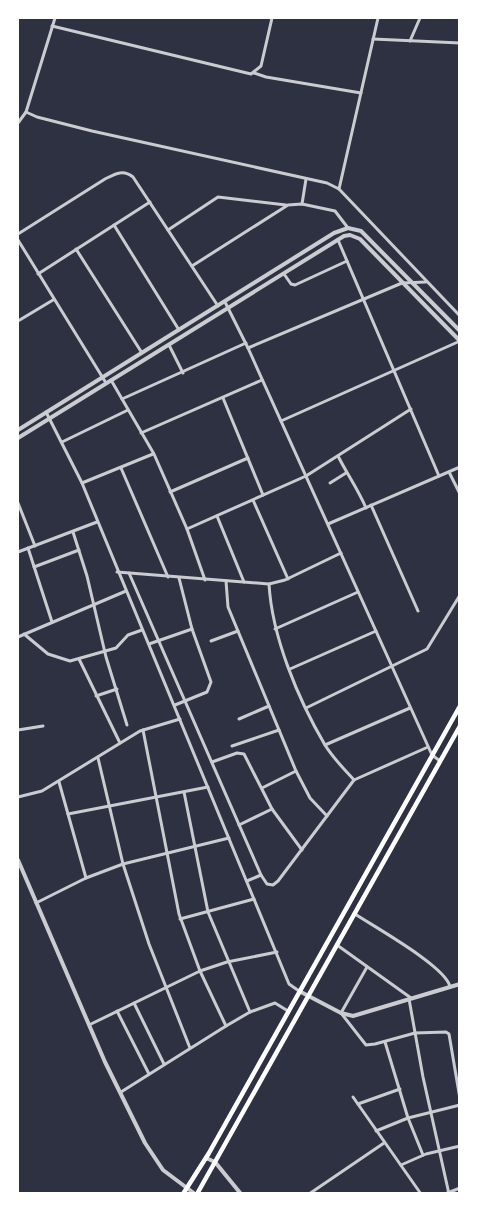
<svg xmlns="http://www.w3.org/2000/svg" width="477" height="1211" viewBox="0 0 477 1211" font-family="Lora,serif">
<rect width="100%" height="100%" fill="#2d3142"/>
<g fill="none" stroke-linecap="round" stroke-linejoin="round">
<g stroke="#caccd0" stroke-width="3">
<polyline points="52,26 251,74 261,66 272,18"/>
<polyline points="373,39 460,43"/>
<polyline points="410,41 420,18"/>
<polyline points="254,73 266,77 361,93"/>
<polyline points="26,112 37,117 92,131 327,183 339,189 460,316"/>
<polyline points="18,123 26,112 55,18"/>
<polyline points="339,189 378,18"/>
<polyline points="302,204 306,179"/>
<polyline points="114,225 179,330"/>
<polyline points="168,230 218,197 286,205"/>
<path d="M18,234L105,179C115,174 123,169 133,177L218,306"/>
<polyline points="18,240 106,383"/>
<polyline points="338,240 439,476"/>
<polyline points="76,249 142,353"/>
<polyline points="192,266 288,205 302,204 335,211 348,228"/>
<polyline points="38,274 150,202"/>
<polyline points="284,274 291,284 295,285 347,261"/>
<polyline points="225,302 248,348 432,755 440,761"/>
<polyline points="18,321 53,300"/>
<polyline points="169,345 183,373"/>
<polyline points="248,348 402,283 426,282"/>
<polyline points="111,380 154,454 187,529 205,580"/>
<polyline points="223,398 263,495"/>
<polyline points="122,399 246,343"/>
<polyline points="46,412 82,483 289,984 299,991"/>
<polyline points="281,421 460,341"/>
<polyline points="141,433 262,380"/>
<polyline points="62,442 128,410"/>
<path d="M338,456C347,474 358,489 366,508"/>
<polyline points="121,468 168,577"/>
<polyline points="449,472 460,494"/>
<polyline points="82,483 153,454"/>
<polyline points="330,483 346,473"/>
<polyline points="170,492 248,458"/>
<polyline points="253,500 288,579"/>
<polyline points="18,503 35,546"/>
<polyline points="371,505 418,611"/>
<polyline points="217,516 244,582"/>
<polyline points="328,524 460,467"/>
<polyline points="187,529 306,476 411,409"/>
<polyline points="73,532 87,576 106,657 127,725"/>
<polyline points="28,548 52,622"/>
<polyline points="18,552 97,522"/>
<polyline points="34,567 79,550"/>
<polyline points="117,572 269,584 285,580 341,553"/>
<polyline points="129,573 261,875"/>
<polyline points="226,581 228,607 296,771 310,798 327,816"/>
<path d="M269,584C272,637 298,699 325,745C333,758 344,769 354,780"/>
<polyline points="275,629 358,592"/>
<polyline points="24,634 48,654 70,661 116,648 128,635 142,630"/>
<polyline points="18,637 126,591"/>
<polyline points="211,641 238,631"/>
<polyline points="149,644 192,629"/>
<polyline points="79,659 120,743"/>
<polyline points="290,669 376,631"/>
<polyline points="96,696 117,689"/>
<polyline points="175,705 207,692 211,682 192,629 179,578"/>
<polyline points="306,708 427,649 460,595"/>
<polyline points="239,719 269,706"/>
<polyline points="18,730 43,726"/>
<polyline points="143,730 179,914 200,971 226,1026"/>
<polyline points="325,745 410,708"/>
<polyline points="232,746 279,730"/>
<polyline points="98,758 123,864 149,944 190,1048"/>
<polyline points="212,762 237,753 244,754 272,809 302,850"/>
<polyline points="59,782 86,878"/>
<polyline points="262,788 296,771"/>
<polyline points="184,792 208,912 250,1012"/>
<polyline points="18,797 42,791 140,731 180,719"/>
<polyline points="68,814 208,787"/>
<polyline points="239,825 272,809"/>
<polyline points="247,881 261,875 267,884 273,885 278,881 354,780 428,747"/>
<polyline points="36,903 86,878 123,864 229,838"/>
<path d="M355,914C373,926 447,967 450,987"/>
<polyline points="180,919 254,899"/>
<polyline points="337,945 411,998"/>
<polyline points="367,967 341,1013 366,1045 375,1044 415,1033 446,1032 449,1034 460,1099"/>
<polyline points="409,999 423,1077 449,1194"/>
<polyline points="134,1003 164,1064"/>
<polyline points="117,1011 149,1074"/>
<polyline points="89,1025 200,971 227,962 277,952"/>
<polyline points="385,1042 408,1118 423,1155"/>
<polyline points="121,1092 226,1026 250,1012 275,1003 288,1011"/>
<polyline points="353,1097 421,1194"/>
<polyline points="358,1104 400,1089"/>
<polyline points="376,1131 408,1118 460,1105"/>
<polyline points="401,1165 426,1154 460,1146"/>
<polyline points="309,1194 384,1143"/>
<polyline points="445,1194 460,1188"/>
</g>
<g stroke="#caccd0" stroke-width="4">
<polyline points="18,430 334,233 348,228 361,231 460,331"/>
<polyline points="18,438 344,236 350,235 360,239 460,341"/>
<polyline points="18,860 105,1062 145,1143 163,1170 195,1194"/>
<polyline points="299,991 341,1013 353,1016 460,984"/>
<polyline points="206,1158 215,1162 241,1194"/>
</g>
<g stroke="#fff" stroke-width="4.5">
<polyline points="183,1194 209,1153 460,706"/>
<polyline points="197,1194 460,726"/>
</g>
</g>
<rect width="477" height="1211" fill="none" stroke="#ffffff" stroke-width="38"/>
</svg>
